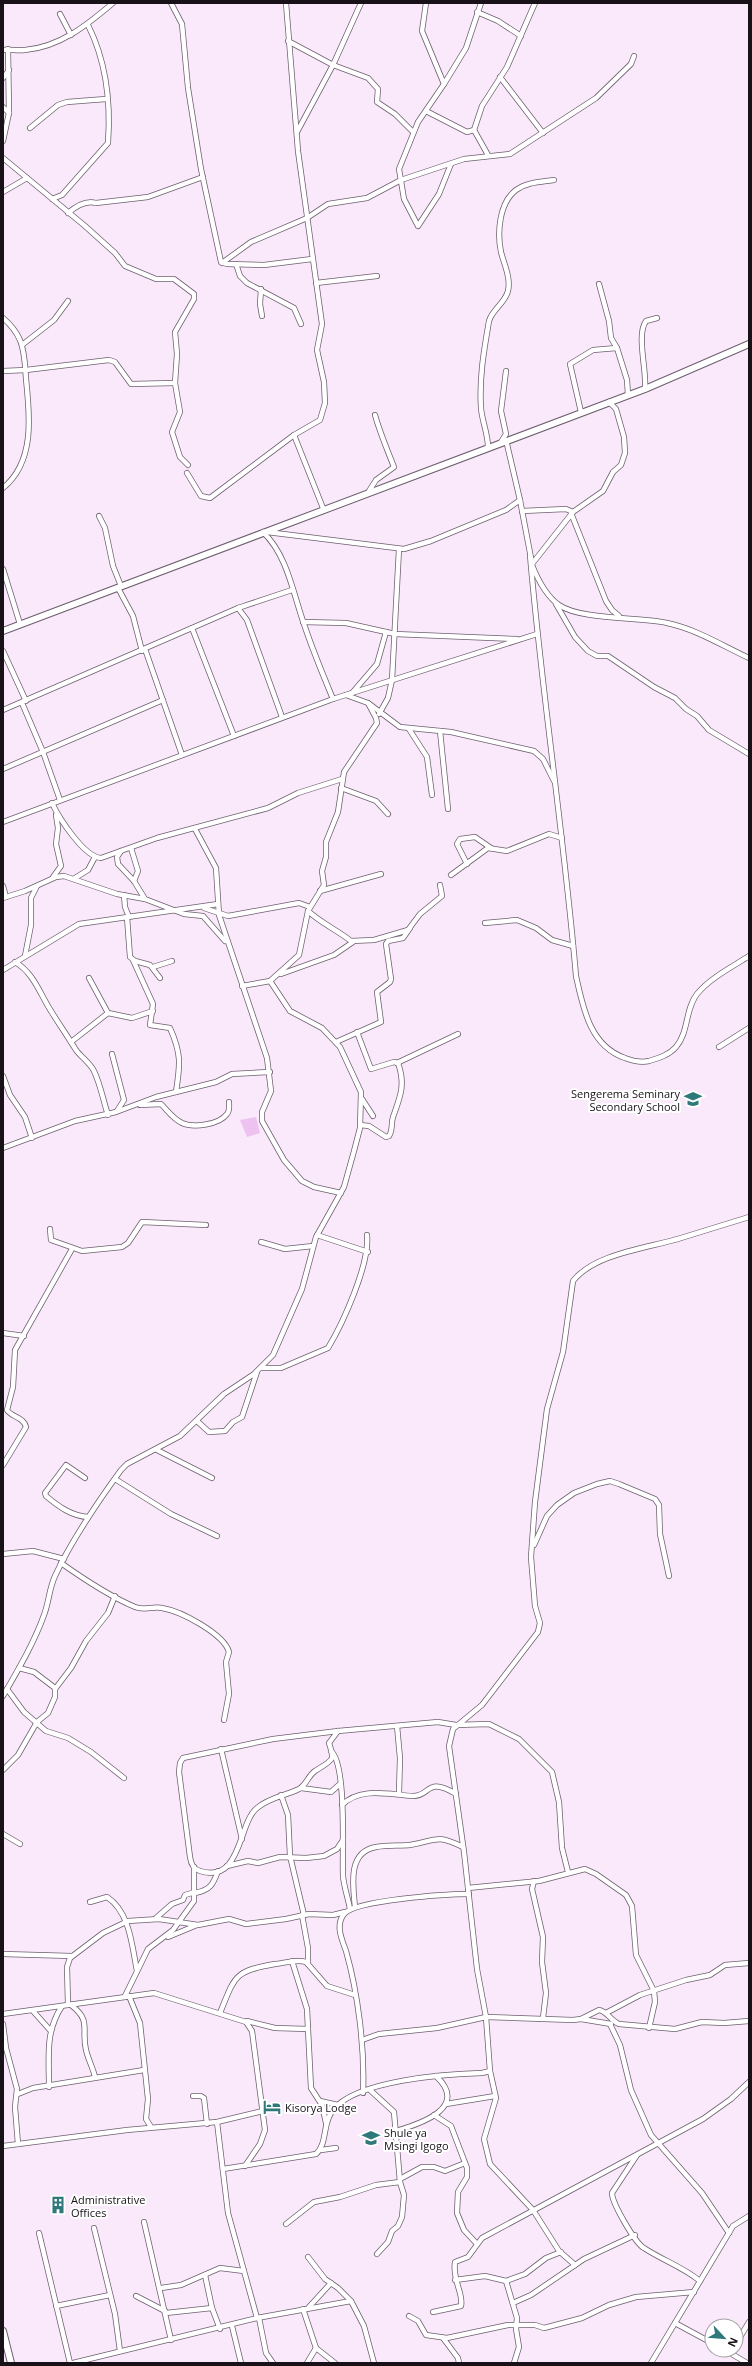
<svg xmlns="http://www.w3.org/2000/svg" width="752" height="2366" viewBox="0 0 752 2366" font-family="'Open Sans',sans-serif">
<rect width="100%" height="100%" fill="#f9e9fa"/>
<polygon fill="#edc1f0" points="256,1117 260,1133 247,1137 240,1120"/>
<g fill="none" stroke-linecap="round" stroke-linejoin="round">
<g stroke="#6d5f6e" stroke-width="6">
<g id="minor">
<polyline points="171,3 182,24 188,88 201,169 221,262 227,264 264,265 312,259"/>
<polyline points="426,3 422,31 444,84"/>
<polyline points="477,12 498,21 521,36"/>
<polyline points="60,14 71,35"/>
<polyline points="288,41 333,65 368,78 378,89 377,102 395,114 413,132"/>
<path d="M3,50C10,49 17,51 25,50C60,47 87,25 113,3"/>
<polyline points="500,77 543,133"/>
<polyline points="3,78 9,70"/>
<polyline points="3,107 9,113"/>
<polyline points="426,111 467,132 474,130 488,155"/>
<polyline points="30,128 58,105 67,102 106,99"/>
<polyline points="474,130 482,106 507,67 535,3"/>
<polyline points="297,132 333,65 361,3"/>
<polyline points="3,141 9,113 8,49"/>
<polyline points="3,158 85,226 115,253 125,266 156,279 174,279 194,294 194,299 175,332 177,354 175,383 180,412 172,432 180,457 188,465"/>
<polyline points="451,164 439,194 418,226 404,199 399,169 418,122 444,84 466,48 481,3"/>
<polyline points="3,192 27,178"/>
<path d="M52,199L62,195L108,143C111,102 106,61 88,25"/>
<path d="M68,213C76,206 86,200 96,203L148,197L203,177"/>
<polyline points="222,263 251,242 307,218 328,204 367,198 401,180 464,159 510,154 596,98 631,64 634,56"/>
<polyline points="236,264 240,276 247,283 294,308 301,324"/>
<polyline points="316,283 377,276"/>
<polyline points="599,284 609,321 611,338 617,348 627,380 628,395"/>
<polyline points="261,289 260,304 262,316"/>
<path d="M3,318C10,324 16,331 20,340C25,352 25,366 26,379C30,416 35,462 3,488"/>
<polyline points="22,345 54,320 68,301"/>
<polyline points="3,371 26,370 109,360 115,362 131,384 175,383"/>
<path d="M645,389C647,370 636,335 646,321L657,318"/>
<polyline points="581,412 570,364 593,350 617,348"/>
<polyline points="294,435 323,508"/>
<polyline points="506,440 520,500 531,558"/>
<polyline points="501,442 506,434 501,411 506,371"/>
<path d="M488,447C488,434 482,421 481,408C479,378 484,350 489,321C492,310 505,303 508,291C511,278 504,264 501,252C497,233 499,203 516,190C527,182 541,182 554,180"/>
<polyline points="187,473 201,496 210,498 294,435 320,420 325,403 324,382 317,350 322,324 298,151 286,3"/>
<path d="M369,491L376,480L394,467C387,449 380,433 375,415"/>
<polyline points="522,511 566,509 573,512"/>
<polyline points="571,513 606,601 612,610 619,616"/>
<polyline points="99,516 105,528 113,566 121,586"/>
<path d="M263,532C288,556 293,594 305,627C313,651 323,675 333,699"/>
<polyline points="267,532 404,549 431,541 506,510 520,500"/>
<path d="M530,555C542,696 564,835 576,976C583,1008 590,1046 625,1058C633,1061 641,1063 649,1061C659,1058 669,1055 676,1047C689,1032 685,1009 697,994C710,978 732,967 749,956"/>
<polyline points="532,564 573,512 603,491 613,472 621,465 625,453 624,437 616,409 609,402"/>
<path d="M532,565C538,580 546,596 559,605C581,620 639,617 667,623C696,629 723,646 749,658"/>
<polyline points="3,569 20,624"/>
<polyline points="118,588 133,616 142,651"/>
<polyline points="556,604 575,637 588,651 597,656 608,656 654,687 675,698 686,709 697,716 709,730 749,754"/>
<polyline points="238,608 247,620 282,717"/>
<polyline points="303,622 346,623 395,634 517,639"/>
<polyline points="192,628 234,736"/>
<polyline points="145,649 182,755"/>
<polyline points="3,651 26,701"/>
<polyline points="353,692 377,664 386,632"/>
<polyline points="346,695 368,703 400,727 451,732 534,751 543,759 554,781"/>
<polyline points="22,703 43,752 60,800"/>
<polyline points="3,710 238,608 292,590"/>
<polyline points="379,714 388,698 392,680 399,549"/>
<polyline points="409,729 427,757 432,795"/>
<polyline points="440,731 448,809"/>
<polyline points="3,769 163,700"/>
<polyline points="341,788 376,801 388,814"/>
<path d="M52,803C59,818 84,857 101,858L157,838L268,808L298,793L342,779"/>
<polyline points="3,822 333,699 537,634"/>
<polyline points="195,829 216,868 219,915 267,1058 271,1091 262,1112 262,1121 284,1160 302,1181 314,1187 341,1193"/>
<polyline points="131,848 138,871 134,881"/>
<polyline points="121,851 117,857 118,864 134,881 145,899 184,914 203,916 225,941"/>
<polyline points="467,864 457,844 460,839 475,837 491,848"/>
<polyline points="451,875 488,848 507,851 549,834 562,838"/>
<polyline points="53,877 61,866 56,844 58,828 56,815"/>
<polyline points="75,878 88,870 95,857"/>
<polyline points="3,886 6,897"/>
<polyline points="320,891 381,874"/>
<polyline points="124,895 125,907 129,917"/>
<polyline points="3,898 25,891 56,877 64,876 117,894 145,899"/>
<polyline points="204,908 228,916 299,903 310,907"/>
<path d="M308,911C321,923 337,930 351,941L374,940L408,930L420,914L442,896L440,885"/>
<polyline points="127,917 130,957 135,961 150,965 160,978"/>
<polyline points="485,923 517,920 536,928 552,940 573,946"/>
<polyline points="25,956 31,925 31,898 37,886"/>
<path d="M133,960L153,1004L150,1025L170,1028C182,1055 180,1065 176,1092"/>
<path d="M15,962C34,973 40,994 51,1011C59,1024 68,1037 76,1050C81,1057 90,1063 94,1071C101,1086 103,1100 108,1115"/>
<polyline points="153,967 172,961"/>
<polyline points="3,970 79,924 218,904"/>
<polyline points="281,974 334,955 353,942"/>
<polyline points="242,986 270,981 299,955 308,911 324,885 322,871 326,857 326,842 338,812 344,772 377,723 376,718 368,703"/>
<polyline points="108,1013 132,1018 153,1011"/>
<path d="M357,1032L371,1069L394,1062L398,1063C406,1085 400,1097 393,1117C391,1123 393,1130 389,1136L386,1137L369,1126L360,1125"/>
<polyline points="71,1042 108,1013 89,978"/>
<polyline points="336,1042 381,1022 377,992 390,982 391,979 386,944 388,941 403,938 410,928"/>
<polyline points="719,1047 749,1028"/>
<polyline points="112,1054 124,1100 117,1111"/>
<polyline points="397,1063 458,1034"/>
<polyline points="3,1076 10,1095 25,1117 32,1138"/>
<polyline points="362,1099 373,1116"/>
<path d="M140,1105L161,1104C169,1112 172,1118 182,1123C193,1128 219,1125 227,1114C230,1111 229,1106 229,1102"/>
<polyline points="3,1148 75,1121 116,1112 156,1097 216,1082 232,1074 270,1072"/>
<path d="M749,1217C726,1224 704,1231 681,1238C649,1248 595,1253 573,1281L563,1352L547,1409L535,1502L531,1557L535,1606L540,1623L538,1632L482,1705L453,1729L449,1746L464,1852L477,1969L486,2017L573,2020L581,2019L599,2010C607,2011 610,2020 619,2024L675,2029L702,2022L724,2023L749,2021"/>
<polyline points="50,1229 51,1240 82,1251 122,1247 128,1243 142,1222 206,1225"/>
<polyline points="317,1235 368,1252"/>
<polyline points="261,1242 285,1249 313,1246"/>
<polyline points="3,1333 24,1336"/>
<path d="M261,1368H281L328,1348C343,1323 370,1264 367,1235"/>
<polyline points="197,1421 209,1432 225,1431 233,1422 242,1417 257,1372"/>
<polyline points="157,1450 212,1478"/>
<path d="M3,1465L26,1427C24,1417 11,1417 7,1410L13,1387L15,1350L72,1249"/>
<path d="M85,1478L66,1465L45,1493L46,1496C59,1507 72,1516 88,1517"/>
<polyline points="115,1479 171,1514 217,1536"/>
<polyline points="534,1545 547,1516 557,1505 574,1493 597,1484 610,1481 619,1484 655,1499 659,1505 660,1534 669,1576"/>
<polyline points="3,1554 33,1551 64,1559"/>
<path d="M61,1563C85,1580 109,1596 135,1607C145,1611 153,1606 162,1608C181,1611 224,1634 229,1652L226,1662L229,1694L224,1720"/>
<polyline points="7,1689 24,1712 46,1731 68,1738 91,1752 124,1778"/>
<polyline points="55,1689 71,1668 86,1641 108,1613 115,1596"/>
<path d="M3,1696C18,1670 34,1643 44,1615C49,1602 49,1589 55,1576C72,1539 97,1503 121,1470L127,1464L180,1436L224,1394L254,1374L273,1355L302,1289L316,1237L344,1187L354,1151L360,1128L361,1092L340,1047L322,1028L290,1011L270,981"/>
<polyline points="397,1726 400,1758 399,1793"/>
<path d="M338,1731L329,1743C330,1747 333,1753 332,1758C330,1763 319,1768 315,1771C308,1776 307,1784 299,1789C285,1796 270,1797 257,1808C238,1823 242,1884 200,1871C193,1869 191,1864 190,1857L179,1772L180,1763L183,1758L273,1739L338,1731L438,1722L456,1725L489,1724L519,1739L552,1772L559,1802L562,1848L568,1872"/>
<polyline points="221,1749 242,1839"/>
<path d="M331,1751C347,1765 342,1852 343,1876C344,1887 348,1898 350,1909"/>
<polyline points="3,1770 18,1755 37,1722 48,1713 55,1697 55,1688 34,1672 19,1668"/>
<polyline points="301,1788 331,1792 340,1784"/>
<polyline points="281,1795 288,1815 290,1856 304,1915"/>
<path d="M342,1805C361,1786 390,1795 413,1796C431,1796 426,1776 456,1794"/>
<polyline points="3,1834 20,1844"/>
<polyline points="227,1866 248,1861 258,1863 280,1857 306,1858 324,1856 337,1849 343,1840"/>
<polyline points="534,1881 532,1889 543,1937 542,1962 546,1993 543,2018"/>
<polyline points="468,1888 539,1881 585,1869 596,1874 626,1895 632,1906 636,1955 654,1991 655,2002 649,2028"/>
<path d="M195,1893C210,1890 213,1885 218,1871"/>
<path d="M90,1902L107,1897C130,1912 132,1946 137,1971"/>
<path d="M355,1907C353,1886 347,1852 376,1847C387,1845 399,1846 410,1845C437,1841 434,1833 463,1847"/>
<polyline points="302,1915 308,1948 308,1964"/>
<polyline points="156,1918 172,1904 183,1900 185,1895 195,1892"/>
<polyline points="168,1937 197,1925"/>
<polyline points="3,1954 72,1956"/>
<polyline points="292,1961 307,2009 311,2088 322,2105 326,2123"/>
<polyline points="125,1996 148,1949 173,1930 194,1901 194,1867"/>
<polyline points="129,1996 140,2023 148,2099 146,2119 151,2127"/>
<polyline points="68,2005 67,1967 70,1958 103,1933 128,1921 159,1919 198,1925 229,1919 246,1924 286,1919 309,1914 333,1915 345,1912"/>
<path d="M71,2005C92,2021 81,2029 86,2050C88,2059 93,2068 95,2077"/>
<polyline points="33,2011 50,2030"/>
<path d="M220,2013C235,1976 234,1971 275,1964C285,1963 296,1959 306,1962L327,1986L355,1995"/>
<polyline points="606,2013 640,1995 686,1980 710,1975 725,1965 749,1963"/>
<polyline points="3,2014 154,1993 246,2022 252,2031 265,2130 260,2144 245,2166"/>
<polyline points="581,2019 611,2024"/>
<polyline points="247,2021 275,2028 308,2029"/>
<polyline points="3,2024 6,2048 17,2089 15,2107 18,2144"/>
<polyline points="610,2024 620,2045 631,2090 651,2135 702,2193 729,2233"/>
<polyline points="490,2071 496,2098 484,2139 490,2164 533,2210 559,2251 575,2265"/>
<path d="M49,2087C49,2056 45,2032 62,2006"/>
<polyline points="370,2090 394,2112 400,2182 404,2195 402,2217 398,2226 392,2231 388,2242 377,2254"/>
<path d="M363,2093C365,2049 358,1993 346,1951C342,1940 335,1925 344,1914C355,1900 448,1894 469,1894"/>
<polyline points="18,2094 33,2088 144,2070"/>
<polyline points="193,2096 201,2096 204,2098 207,2124"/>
<polyline points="320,2101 338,2105"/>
<polyline points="446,2104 495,2096"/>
<polyline points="434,2115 451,2126 467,2168 467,2177 458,2192 457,2213 464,2230 477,2244"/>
<polyline points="217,2122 228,2213 257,2318"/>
<path d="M396,2131C423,2123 469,2107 436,2076"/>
<polyline points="3,2146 127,2130 217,2122 263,2111"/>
<polyline points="321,2150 336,2148"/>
<path d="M637,2155L612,2193C612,2203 635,2243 644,2248C662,2260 683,2267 700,2281"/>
<path d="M223,2169L316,2154C328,2143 322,2123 333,2110C356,2080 447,2074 482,2073L490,2071L486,2017L437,2028L379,2034L362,2040"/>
<polyline points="400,2179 422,2167 434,2167 445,2171 465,2163"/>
<polyline points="144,2222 171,2340"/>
<polyline points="286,2224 314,2202 340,2197 376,2185 400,2182"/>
<polyline points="94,2228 115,2314 120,2351"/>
<polyline points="39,2233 70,2363"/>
<polyline points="308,2257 325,2279 338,2288 351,2301 364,2326 374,2363"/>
<polyline points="205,2275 212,2308"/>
<polyline points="455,2280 485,2276 506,2281 525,2274 546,2258 561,2252"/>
<polyline points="506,2281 517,2318 516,2329 519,2347 514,2363"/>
<polyline points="161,2288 181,2285 220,2268 244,2271"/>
<polyline points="136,2296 165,2311"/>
<polyline points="513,2303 531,2295 584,2259 635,2235"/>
<polyline points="56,2306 110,2295"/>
<polyline points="309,2307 331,2283"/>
<polyline points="303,2309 316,2348"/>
<path d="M433,2312L461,2306C464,2294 452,2280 455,2262L468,2257L482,2238L703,2119L731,2099L749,2082"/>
<polyline points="166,2313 212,2308 220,2329"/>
<polyline points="409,2316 418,2321 426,2335 447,2338 508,2325 535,2325 544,2328 582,2318 609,2305 636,2297 694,2292"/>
<polyline points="259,2318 266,2353 273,2363"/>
<polyline points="675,2323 712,2343"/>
<polyline points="232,2326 241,2363"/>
<polyline points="443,2338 458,2358 459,2363"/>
<polyline points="736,2344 749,2322"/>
<polyline points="725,2350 747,2363"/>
<polyline points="73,2363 257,2318 351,2301"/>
<polyline points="307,2363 316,2348 335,2363"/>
<polyline points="651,2363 733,2226 749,2216"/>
</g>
</g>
<g stroke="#6d5f6e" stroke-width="8">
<g id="major">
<polyline points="3,631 645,389 749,344"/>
<polyline points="3,2331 11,2363"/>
</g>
</g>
<use href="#minor" stroke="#fff" stroke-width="4.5"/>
<use href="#major" stroke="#fff" stroke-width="6"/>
</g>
<defs>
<g id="school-bare" transform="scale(1.38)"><path d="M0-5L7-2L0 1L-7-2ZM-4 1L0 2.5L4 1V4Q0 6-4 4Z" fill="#2f797b" stroke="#fff" stroke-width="2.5" paint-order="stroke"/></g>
<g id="hotel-bare" transform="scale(1.38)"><path d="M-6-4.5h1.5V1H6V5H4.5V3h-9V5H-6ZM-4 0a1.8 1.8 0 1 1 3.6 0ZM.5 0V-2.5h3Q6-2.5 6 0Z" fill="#2f797b" stroke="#fff" stroke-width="2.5" paint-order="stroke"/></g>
<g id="building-bare" transform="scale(1.38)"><path d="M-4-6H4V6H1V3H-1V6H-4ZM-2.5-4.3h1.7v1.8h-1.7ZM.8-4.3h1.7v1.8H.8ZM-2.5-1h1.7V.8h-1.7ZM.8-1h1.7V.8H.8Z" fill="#2f797b" stroke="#fff" stroke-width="2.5" paint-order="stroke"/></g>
</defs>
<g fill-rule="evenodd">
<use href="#school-bare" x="693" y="1099"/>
<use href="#hotel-bare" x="272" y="2107"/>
<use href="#school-bare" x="371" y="2138"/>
<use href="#building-bare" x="58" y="2205"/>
</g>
<g text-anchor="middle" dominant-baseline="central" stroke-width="4" stroke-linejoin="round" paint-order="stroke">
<g font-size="11" fill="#181218" stroke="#fff" text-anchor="start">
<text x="680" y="1093" text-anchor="end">Sengerema Seminary<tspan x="680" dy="13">Secondary School</tspan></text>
<text x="285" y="2107">Kisorya Lodge</text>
<text x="384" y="2132">Shule ya<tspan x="384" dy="13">Msingi Igogo</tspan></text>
<text x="71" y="2199">Administrative<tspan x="71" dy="13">Offices</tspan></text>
</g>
</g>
<rect width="752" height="2366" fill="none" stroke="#181218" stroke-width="8"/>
<g transform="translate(724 2338) rotate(116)"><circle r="19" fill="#ffffff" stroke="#a3a0a3"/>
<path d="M0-3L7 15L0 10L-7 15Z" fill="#2f797b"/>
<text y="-6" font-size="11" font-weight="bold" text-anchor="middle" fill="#181218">N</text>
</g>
</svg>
